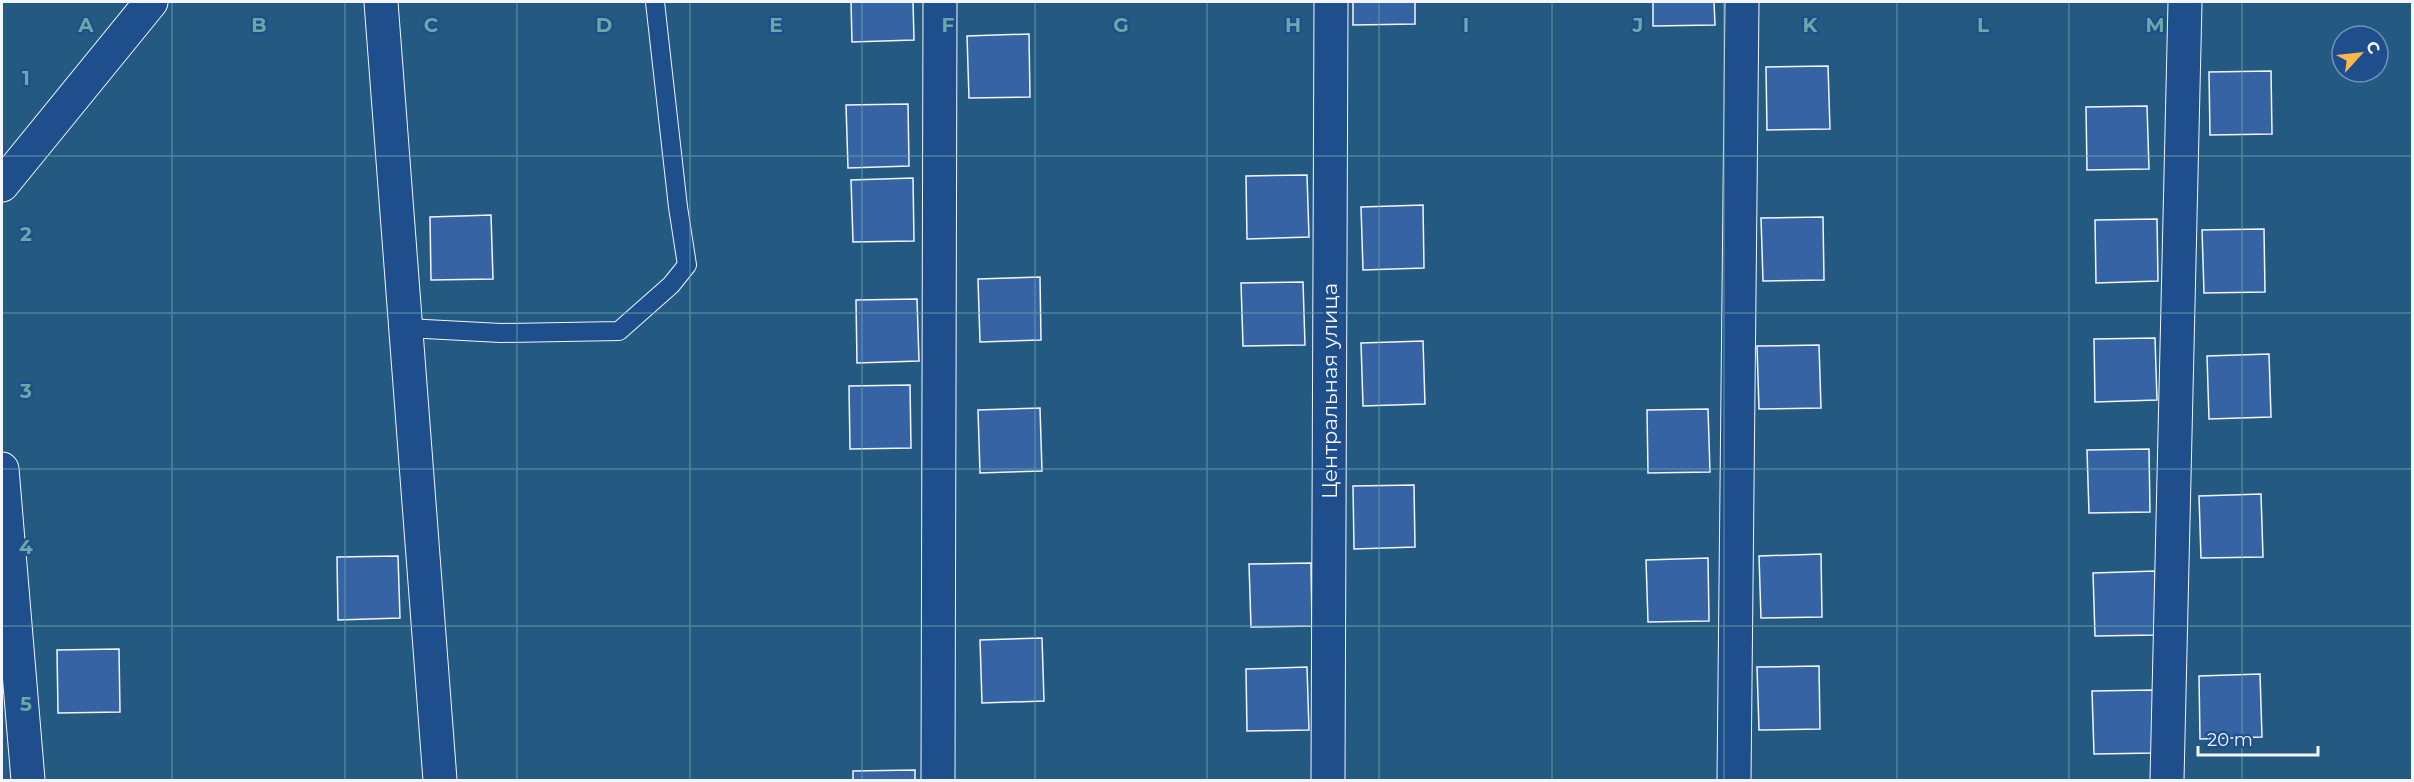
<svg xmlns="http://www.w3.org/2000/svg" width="2414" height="782" viewBox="0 0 2414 782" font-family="Montserrat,sans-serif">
<rect width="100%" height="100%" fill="#1f4e8c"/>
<path fill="#245a82" stroke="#a8bbd7" stroke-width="1.5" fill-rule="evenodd" d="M2,2H2412V780H2ZM2342,36H2378V72H2342Z"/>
<g fill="#3563a3" stroke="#f2f6ff" stroke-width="1.5">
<polygon points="851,2 913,2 914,40 852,42"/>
<polygon points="1353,2 1415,2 1415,24 1353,25"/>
<polygon points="1653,2 1714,2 1715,25 1653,26"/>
<polygon points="1029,34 1030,97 969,98 967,36"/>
<polygon points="1828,66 1830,129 1767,130 1766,67"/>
<polygon points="2271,71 2272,134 2210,135 2209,72"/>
<polygon points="908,104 909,166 848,168 846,105"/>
<polygon points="2147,106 2149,169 2087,170 2086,107"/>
<polygon points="1307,175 1309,237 1247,239 1246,176"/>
<polygon points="913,178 914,241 853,242 851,180"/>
<polygon points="1423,205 1424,268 1363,270 1361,207"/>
<polygon points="491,215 493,279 431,280 430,217"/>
<polygon points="1823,217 1824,280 1763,281 1761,218"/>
<polygon points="2157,219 2158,281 2096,283 2095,220"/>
<polygon points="2264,229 2265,292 2204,293 2202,230"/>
<polygon points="1040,277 1041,340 980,342 978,279"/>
<polygon points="1303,282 1305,345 1243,346 1241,283"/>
<polygon points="917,299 919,361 857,363 856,300"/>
<polygon points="2155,338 2157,400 2095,402 2094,339"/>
<polygon points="1423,341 1425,404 1363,406 1361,343"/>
<polygon points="1819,345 1821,408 1759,409 1757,346"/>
<polygon points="2269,354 2271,417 2209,419 2207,356"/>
<polygon points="910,385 911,448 850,449 849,386"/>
<polygon points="1040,408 1042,471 980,473 978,410"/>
<polygon points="1708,409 1710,472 1648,473 1647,410"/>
<polygon points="2149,449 2150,512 2089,513 2087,450"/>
<polygon points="1414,485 1415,547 1354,549 1353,486"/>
<polygon points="2261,494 2263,557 2201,558 2199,496"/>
<polygon points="1821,554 1822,617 1761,618 1759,556"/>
<polygon points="398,556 400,618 338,620 337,557"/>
<polygon points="1708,558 1709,621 1648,622 1646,560"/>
<polygon points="1311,563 1312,626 1251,627 1249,564"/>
<polygon points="2155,571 2156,635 2095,636 2093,573"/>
<polygon points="1042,638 1044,701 982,703 980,640"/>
<polygon points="119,649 120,712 58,713 57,650"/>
<polygon points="1819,666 1820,729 1759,730 1757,667"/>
<polygon points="1307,667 1309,730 1247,731 1246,669"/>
<polygon points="2260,674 2262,737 2200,739 2199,676"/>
<polygon points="2154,690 2155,753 2094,754 2092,691"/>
<polygon points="915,770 915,780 853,780 853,771"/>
</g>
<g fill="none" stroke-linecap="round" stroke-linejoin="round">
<g stroke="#f2f6ff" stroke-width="20">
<polyline id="lane" points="406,328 501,333 619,331 671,285 687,265 678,207 655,2"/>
</g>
<g stroke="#f2f6ff" stroke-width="35">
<g id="street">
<polyline points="381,2 440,780"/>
<polyline points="2,185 151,2"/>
<polyline points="2,469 28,780"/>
<polyline points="938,780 940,2"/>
<polyline points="1328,780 1331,2"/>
<polyline points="1734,780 1742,2"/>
<polyline points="2167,780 2185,2"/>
</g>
</g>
<use href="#lane" stroke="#1f4e8c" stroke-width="18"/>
<use href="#street" stroke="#1f4e8c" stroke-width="33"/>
</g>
<path fill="none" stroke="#6aa9a8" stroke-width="1.5" stroke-opacity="0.55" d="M172,2V780M345,2V780M517,2V780M690,2V780M862,2V780M1035,2V780M1207,2V780M1379,2V780M1552,2V780M1724,2V780M1897,2V780M2069,2V780M2242,2V780M2,156H2412M2,313H2412M2,469H2412M2,626H2412"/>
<g text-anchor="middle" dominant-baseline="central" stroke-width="4.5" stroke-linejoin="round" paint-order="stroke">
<g font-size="21" fill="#f2f6ff" stroke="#1f4e8c">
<text transform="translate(1329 391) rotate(-90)">Центральная улица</text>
</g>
</g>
<g font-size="20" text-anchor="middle" font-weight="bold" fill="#6aa9a8" stroke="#1f4e8c" stroke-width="4.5" stroke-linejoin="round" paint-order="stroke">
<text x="86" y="32">A</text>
<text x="259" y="32">B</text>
<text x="431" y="32">C</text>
<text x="604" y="32">D</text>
<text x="776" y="32">E</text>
<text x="948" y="32">F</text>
<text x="1121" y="32">G</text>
<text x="1293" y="32">H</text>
<text x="1466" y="32">I</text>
<text x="1638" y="32">J</text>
<text x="1810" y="32">K</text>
<text x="1983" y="32">L</text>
<text x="2155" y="32">M</text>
<text x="26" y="85">1</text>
<text x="26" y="241">2</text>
<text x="26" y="398">3</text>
<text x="26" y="554">4</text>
<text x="26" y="711">5</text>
</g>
<rect width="2414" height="782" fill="none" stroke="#f2f6ff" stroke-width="6"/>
<g transform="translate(2360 54) rotate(63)"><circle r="28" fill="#1f4e8c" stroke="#7391ba" stroke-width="1.5"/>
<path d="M0-4.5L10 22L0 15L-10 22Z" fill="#ffb74d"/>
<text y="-9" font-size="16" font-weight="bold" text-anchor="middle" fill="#f2f6ff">С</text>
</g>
<path d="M2198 746v9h120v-9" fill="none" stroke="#f2f6ff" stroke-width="3"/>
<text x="2207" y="746" font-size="18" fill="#f2f6ff" stroke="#1f4e8c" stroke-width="4.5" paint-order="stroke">20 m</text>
</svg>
